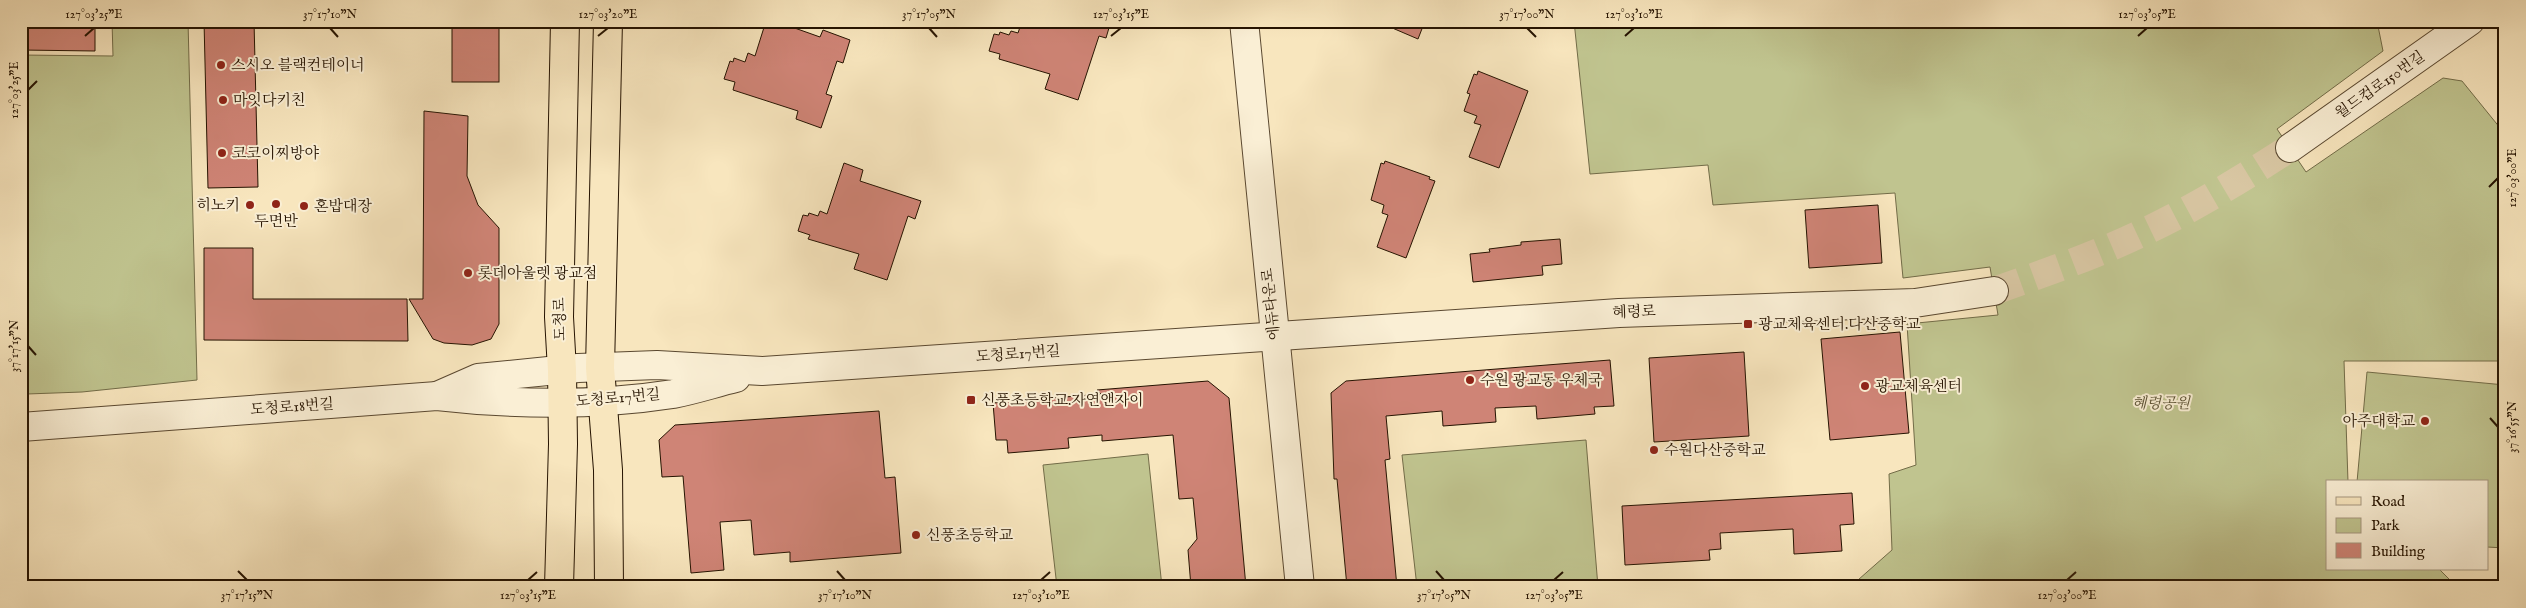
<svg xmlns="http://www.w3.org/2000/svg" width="2526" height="608" viewBox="0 0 2526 608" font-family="'IM FELL English','Noto Serif KR',serif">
<rect width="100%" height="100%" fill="#f8e6be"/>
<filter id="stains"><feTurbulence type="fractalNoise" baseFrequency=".004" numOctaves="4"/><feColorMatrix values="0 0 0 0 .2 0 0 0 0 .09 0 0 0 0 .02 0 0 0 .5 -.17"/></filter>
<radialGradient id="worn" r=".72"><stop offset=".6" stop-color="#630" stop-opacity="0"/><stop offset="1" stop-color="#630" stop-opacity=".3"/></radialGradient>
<g fill="#c0c48f" stroke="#726c48">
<polygon points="112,21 188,21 197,380 82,392 27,394 21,371 21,55 113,56"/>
<polygon points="1574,21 2377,21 2383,51 2277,129 2306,172 2443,78 2462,81 2505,134 2505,361 2344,361 2348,482 2327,482 2327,569 2439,569 2457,587 1850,587 1892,550 1889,474 1916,465 1907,324 1998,315 1990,267 1903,278 1895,193 1713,205 1708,165 1590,174"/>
<polygon points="2367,372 2505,385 2505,548 2487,547 2487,482 2357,482"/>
<polygon points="1586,440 1598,587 1417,587 1402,455"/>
<polygon points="1148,454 1162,587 1057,587 1043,465"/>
</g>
<g fill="#cf8476" stroke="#251301">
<polygon points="21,21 95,21 95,51 21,50"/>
<polygon points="204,21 254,21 258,187 208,188"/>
<rect x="452" y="21" width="47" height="61"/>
<polygon points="766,21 791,21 789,26 820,37 823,30 850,40 843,63 837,61 826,94 832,96 821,128 796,119 798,111 733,90 735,82 724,79 730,61 733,62 734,58 745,62 748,53 755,56"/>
<polygon points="1022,21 1111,21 1106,38 1099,36 1078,100 1045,89 1050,74 999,59 1000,54 989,51 994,34 999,35 1000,32 1009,35 1011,31 1018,33"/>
<polygon points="1376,21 1425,21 1418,39"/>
<polygon points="1478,71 1528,91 1499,168 1469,157 1481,125 1474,123 1477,116 1464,111 1470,94 1467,93 1474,74 1477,75"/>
<polygon points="424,111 468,116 467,176 478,205 499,228 499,324 491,339 472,345 444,343 433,339 409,299 423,299"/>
<polygon points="1385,161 1430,177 1429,179 1435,181 1406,258 1377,247 1388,215 1382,213 1384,205 1371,200 1381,163 1384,164"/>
<polygon points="844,163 863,170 860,181 921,201 915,219 908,216 887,280 854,269 859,254 808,239 810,235 798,231 803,215 808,216 809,213 818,216 820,211 827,214"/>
<polygon points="1878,205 1882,263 1809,268 1805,210"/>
<polygon points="1560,239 1562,264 1542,266 1543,275 1473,282 1470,254 1490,252 1489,249 1521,245 1521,242"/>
<polygon points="204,248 253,248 253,299 407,299 408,341 204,340"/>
<polygon points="1900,332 1909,433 1830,440 1821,339"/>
<polygon points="1744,352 1749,436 1654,442 1649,358"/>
<polygon points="1610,360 1614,406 1594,407 1595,414 1537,419 1536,406 1495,408 1496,422 1443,426 1442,411 1386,416 1390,459 1385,460 1397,587 1347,587 1337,479 1334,479 1331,393 1346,381"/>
<polygon points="1208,381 1229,398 1246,587 1191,587 1188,550 1197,539 1193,498 1179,499 1173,435 1102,441 1102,435 1068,438 1069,448 1008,453 1007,440 996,440 993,403 1101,394 1097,390"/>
<polygon points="879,411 885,478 895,477 901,553 790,562 790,552 754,555 751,520 720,522 724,570 691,573 683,476 662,477 659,440 675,425"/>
<polygon points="1852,493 1854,524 1840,525 1842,551 1794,554 1793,529 1720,533 1721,549 1709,550 1710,560 1625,565 1622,506"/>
</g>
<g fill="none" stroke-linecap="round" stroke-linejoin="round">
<path stroke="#d8c6a2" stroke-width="28" stroke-dasharray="28 14" stroke-linecap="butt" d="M1994,291C2045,273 2096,255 2144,232C2195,208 2243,178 2290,148"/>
<g stroke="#5a4830" stroke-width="30">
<g id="minor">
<polyline points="1244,21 1300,587"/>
<polyline points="2290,148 2470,21"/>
<polyline points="437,396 478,378 578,368 657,365 762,371 1619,313 1915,303 1994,291"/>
<path d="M21,427L437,396C516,405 595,406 673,394C694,390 715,383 736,378"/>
</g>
</g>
<g stroke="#251301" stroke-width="30">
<g id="major">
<polyline points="608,21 600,368 608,470 609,587"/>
<polyline points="559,587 563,444 562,370 559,317 565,21"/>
</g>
</g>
<use href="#minor" stroke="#faefd5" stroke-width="28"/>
<use href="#major" stroke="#f8e6be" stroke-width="28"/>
</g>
<path fill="none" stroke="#251301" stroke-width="2" d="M330,28L338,37M929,28L937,37M1527,28L1536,37M85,36L94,28M598,36L608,28M1111,36L1121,28M1625,36L1634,28M2138,36L2147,28M28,90L37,81M2489,187L2498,178M28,346L36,355M2490,418L2498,427M238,571L247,580M837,571L845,580M1436,571L1444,580M528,580L537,572M1041,580L1050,572M1554,580L1563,572M2067,580L2076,572"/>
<g fill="#8f2418" stroke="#faefd5" stroke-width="2">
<circle cx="221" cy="65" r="5"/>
<circle cx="223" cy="100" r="5"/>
<circle cx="222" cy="153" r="5"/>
<circle cx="276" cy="204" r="5"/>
<circle cx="250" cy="205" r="5"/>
<circle cx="304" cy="206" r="5"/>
<circle cx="468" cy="273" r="5"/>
<rect x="1743" y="319" width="10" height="10" rx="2.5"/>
<circle cx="1470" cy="380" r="5"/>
<circle cx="1865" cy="386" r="5"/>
<rect x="966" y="395" width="10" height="10" rx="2.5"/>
<circle cx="2425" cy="421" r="5"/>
<circle cx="1654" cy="450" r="5"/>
<circle cx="916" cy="535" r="5"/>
</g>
<g text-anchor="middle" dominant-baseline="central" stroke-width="4" stroke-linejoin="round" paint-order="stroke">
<g font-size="15" fill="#251301" stroke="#faefd5" text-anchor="start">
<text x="231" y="65">스시오 블랙컨테이너</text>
<text x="233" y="100">마잇다키친</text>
<text x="232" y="153">코코이찌방야</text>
<text x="240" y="205" text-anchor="end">히노키</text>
<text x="314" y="206">혼밥대장</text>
<text x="276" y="221" text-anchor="middle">두면반</text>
<text x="478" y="273">롯데아울렛 광교점</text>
<text x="1758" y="324">광교체육센터.다산중학교</text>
<text x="1480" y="380">수원 광교동 우체국</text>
<text x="1875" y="386">광교체육센터</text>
<text x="981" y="400">신풍초등학교.자연앤자이</text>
<text x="2415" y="421" text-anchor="end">아주대학교</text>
<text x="1664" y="450">수원다산중학교</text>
<text x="926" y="535">신풍초등학교</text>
</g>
<g font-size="15" fill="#251301" stroke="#faefd5">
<text transform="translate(2380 85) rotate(-35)">월드컵로150번길</text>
<text transform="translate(1271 304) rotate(-96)">에듀타운로</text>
<text transform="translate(1634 312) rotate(-2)">혜령로</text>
<text transform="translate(560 319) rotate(-91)">도청로</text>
<text transform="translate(1018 354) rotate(-4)">도청로17번길</text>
<text transform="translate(618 398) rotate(-5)">도청로17번길</text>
<text transform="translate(292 407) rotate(-4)">도청로18번길</text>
</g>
<g font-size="15" font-style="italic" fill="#5b5133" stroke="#faefd5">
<text x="2161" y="403">혜령공원</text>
</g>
</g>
<rect width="2526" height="608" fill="none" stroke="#f8e6be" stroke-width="55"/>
<rect x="2326" y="480" width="162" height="90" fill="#faefd5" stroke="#a59780"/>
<rect x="2336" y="497" width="25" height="8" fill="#f8e6be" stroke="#a59780"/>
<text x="2371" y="506" font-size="15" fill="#251301">Road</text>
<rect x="2336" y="518" width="25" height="15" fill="#c0c48f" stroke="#a59780"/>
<text x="2371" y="530" font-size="15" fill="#251301">Park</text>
<rect x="2336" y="543" width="25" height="15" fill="#cf8476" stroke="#a59780"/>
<text x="2371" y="556" font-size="15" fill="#251301">Building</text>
<rect x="28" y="28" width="2470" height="552" fill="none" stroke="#251301" stroke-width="2"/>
<g font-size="12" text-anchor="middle" fill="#251301">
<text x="94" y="18">127°03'25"E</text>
<text x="330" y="18">37°17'10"N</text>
<text x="608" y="18">127°03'20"E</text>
<text x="929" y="18">37°17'05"N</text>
<text x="1121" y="18">127°03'15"E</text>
<text x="1527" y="18">37°17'00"N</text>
<text x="1634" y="18">127°03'10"E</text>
<text x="2147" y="18">127°03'05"E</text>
<text transform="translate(14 90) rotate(-90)" y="4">127°03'25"E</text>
<text transform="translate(2512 178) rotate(-90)" y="4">127°03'00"E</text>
<text transform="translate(14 346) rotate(-90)" y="4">37°17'15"N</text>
<text transform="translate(2512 427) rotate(-90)" y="4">37°16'55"N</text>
<text x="247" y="599">37°17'15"N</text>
<text x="528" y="599">127°03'15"E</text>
<text x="845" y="599">37°17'10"N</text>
<text x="1041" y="599">127°03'10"E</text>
<text x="1444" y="599">37°17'05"N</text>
<text x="1554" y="599">127°03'05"E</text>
<text x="2067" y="599">127°03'00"E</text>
</g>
<rect width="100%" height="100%" filter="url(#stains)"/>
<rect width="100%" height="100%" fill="url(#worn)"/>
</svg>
